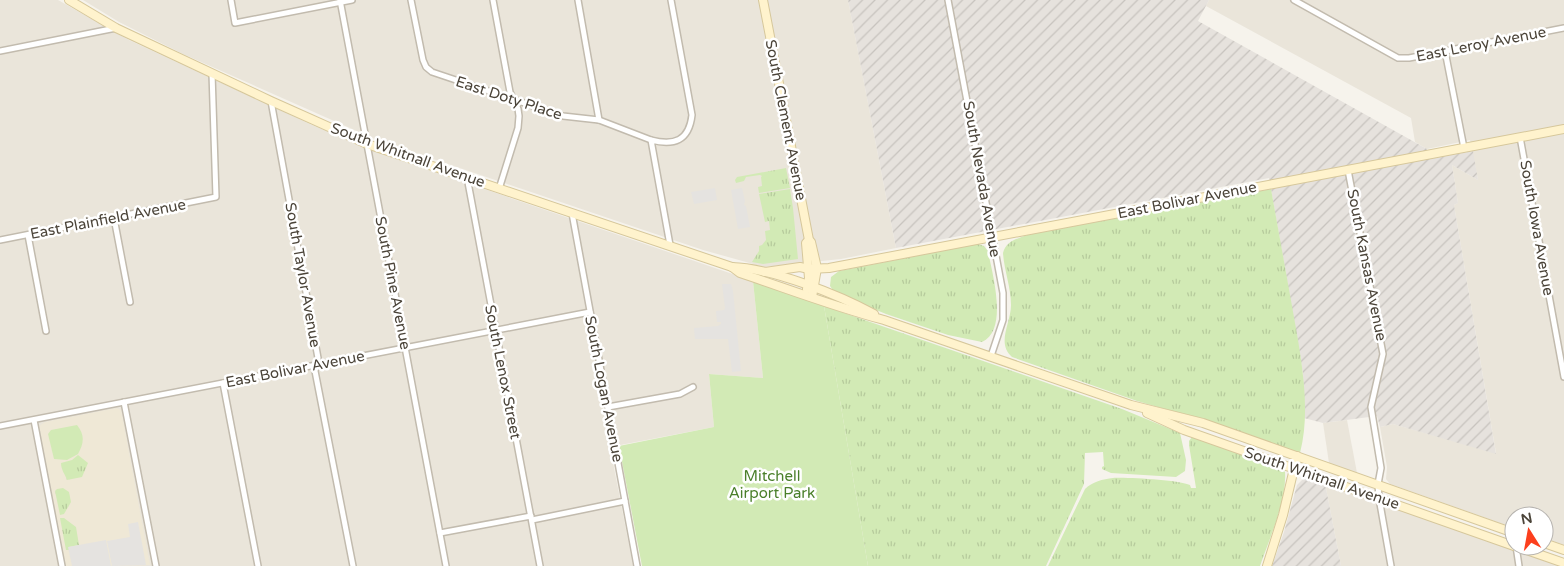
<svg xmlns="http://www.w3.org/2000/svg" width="1564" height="566" viewBox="0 0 1564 566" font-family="'Varela Round',sans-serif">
<defs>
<pattern id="industrial-furrows" width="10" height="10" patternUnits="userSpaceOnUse" patternTransform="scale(1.25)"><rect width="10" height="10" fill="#e6e2dd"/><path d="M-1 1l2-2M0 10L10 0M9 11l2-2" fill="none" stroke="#c7c3be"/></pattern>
<pattern id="grass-tufts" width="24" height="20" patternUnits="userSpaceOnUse" patternTransform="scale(1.25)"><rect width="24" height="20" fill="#d2eab5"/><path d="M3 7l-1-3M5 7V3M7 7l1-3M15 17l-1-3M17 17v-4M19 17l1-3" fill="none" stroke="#b6ca9c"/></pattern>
</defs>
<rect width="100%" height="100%" fill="#f6f3ec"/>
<g fill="#eae5da">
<polygon points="0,0 58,0 129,40 312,125 382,154 753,281 763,378 709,374 714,427 610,447 633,566 0,566"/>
<polygon points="83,0 848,0 896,248 841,259 764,267 703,250 377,140 183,54 119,22"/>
<polygon points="1209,0 1564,0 1564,545 1544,538 1544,516 1514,516 1514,528 1390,484 1386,479 1387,467 1380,427 1393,424 1496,453 1454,205 1458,203 1452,165 1478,180 1470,140 1427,149 1415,142 1411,118 1206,6"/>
<polygon points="1347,420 1357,473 1329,463 1323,423"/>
<polygon points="1325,483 1397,509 1563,566 1341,566"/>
</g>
<g fill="url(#industrial-furrows)">
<polygon points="848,0 1209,0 1198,21 1427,149 1429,159 1473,151 1478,180 1452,165 1458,203 1454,205 1496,454 1393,424 1380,427 1377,416 1323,423 1304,418 1303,374 1298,344 1269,178 896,248"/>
<polygon points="1308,477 1325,483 1341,566 1272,566 1284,532 1297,485 1303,479"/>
</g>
<polygon fill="#efe8d6" points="117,408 121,410 150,565 65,566 39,426 45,422"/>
<g fill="url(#grass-tufts)">
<polygon points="786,168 790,188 759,193 758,187 762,186 761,177 762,176 760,175 746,177 744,181 736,183 735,180 737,177"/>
<polygon points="790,189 793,208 798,259 763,264 752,262 759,251 759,246 762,245 766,240 765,231 770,230 769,221 765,222 759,194"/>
<path d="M1271,189C1278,228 1285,267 1292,306C1300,352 1312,407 1300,453L1207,421L1137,401L1012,357C996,343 1011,323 1011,305C1011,287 1004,270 1003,253C1006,241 1017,239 1027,235Z"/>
<path d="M978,244L984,246L988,251C992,273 1009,330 982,342L948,335L886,314L835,293L830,286L831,277L839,271Z"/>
<polygon points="824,306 1122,409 1180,433 1186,460 1185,471 1176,477 1111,473 1102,469 1102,467 1104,466 1103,452 1085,453 1084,484 1046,566 868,566"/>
<path d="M1192,437L1281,469L1285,472C1287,501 1269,539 1260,566H1048L1085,489C1092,482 1103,479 1113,478C1126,477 1179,480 1190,485L1191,488H1196L1189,445V441Z"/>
<path d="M78,455L88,463L82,477L67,480C65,474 61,470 61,463L72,460Z"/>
<polygon points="63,488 69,492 71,502 64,514 60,515 55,491 57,489"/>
<polygon points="60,518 64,518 76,527 79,545 69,547 69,550 66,550"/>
</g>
<g fill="#d2eab5">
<polygon points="753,281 824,306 868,566 642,566 619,446 714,427 709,374 763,378"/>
<path d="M77,425C85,435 84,443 78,454L67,460L54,459L48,434L51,430Z"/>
</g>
<g fill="#e5e3e0">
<polygon points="715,188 717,200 694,204 691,192"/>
<polygon points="742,188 745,201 744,205 746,206 750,227 738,229 731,190"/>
<polygon points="722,284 731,284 733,291 741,371 732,372 728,339 695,339 694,328 718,326 721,324 721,322 717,322 716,311 724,310 725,308"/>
<polygon points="138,522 146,565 112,566 107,541 130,537 128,524"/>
<polygon points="106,540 111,566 72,566 68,547"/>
</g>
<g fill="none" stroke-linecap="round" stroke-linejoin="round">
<g stroke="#c2bbae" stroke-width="8">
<g id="street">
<polyline points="231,0 235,23 352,0"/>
<polyline points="340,0 446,566"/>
<polyline points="411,0 423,60 426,67 432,72 563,116 599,120 651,140"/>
<polyline points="493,0 510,92 518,109 519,116 518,128 499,189"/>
<polyline points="578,0 599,120"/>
<polyline points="948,0 1003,293 1003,320 991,356"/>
<polyline points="1294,0 1398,58 1409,58 1564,28"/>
<polyline points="0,51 116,28"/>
<polyline points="1445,51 1464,148"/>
<polyline points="271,101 318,358 315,371 353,566"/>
<polyline points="1520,137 1564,377"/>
<polyline points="1348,170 1383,354 1371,407 1381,468 1378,484 1379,498 1391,566"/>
<polyline points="467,177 540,566"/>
<polyline points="572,213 637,566"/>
<polyline points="114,218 130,302"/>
<polyline points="28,235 46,331"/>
<polyline points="0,240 216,197 212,73"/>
<path d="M670,245L651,140C674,146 689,141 692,115L671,0"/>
<polyline points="223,383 258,566"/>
<polyline points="124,402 156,566"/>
<polyline points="608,407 680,394 693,387"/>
<polyline points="34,420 62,566"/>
<polyline points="0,426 590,312"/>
<polyline points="532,520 625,501"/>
<polyline points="440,533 531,516"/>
<polyline points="1516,546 1519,566"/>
</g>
</g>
<g stroke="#d6c79b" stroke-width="10">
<g id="secondary">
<path d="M69,0L116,28L271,101L367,144L732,267L740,273C788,289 835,307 884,320L1131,405L1203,423L1514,533"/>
<polyline points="763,0 809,240 811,242 817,268 812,297"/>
<path d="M732,267C772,268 839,295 874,314"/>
<polyline points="765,272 800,267 809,269 829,268 1564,129"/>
<polyline points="807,289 809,278 806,243 809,240"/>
<polyline points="1147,413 1184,430 1514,546"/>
<polyline points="1544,543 1564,550"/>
<polyline points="1515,546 1564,563"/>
<polyline points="1267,566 1283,515 1297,456"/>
</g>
</g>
<use href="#street" stroke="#fff" stroke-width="5"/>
<use href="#secondary" stroke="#fff3cd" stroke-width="8"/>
</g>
<g text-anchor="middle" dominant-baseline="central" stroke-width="5" stroke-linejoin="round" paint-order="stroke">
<g font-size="15" fill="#4b4439" stroke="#fff">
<text transform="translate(1481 44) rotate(-11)">East Leroy Avenue</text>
<text transform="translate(509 98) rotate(18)">East Doty Place</text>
<text transform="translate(786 120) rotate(79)">South Clement Avenue</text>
<text transform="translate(408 155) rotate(20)">South Whitnall Avenue</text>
<text transform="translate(982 179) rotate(80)">South Nevada Avenue</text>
<text transform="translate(1187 200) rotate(-11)">East Bolivar Avenue</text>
<text transform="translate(108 219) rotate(-11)">East Plainfield Avenue</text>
<text transform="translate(1537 228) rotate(80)">South Iowa Avenue</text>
<text transform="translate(1367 265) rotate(79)">South Kansas Avenue</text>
<text transform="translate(303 275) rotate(80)">South Taylor Avenue</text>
<text transform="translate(393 283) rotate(79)">South Pine Avenue</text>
<text transform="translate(295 369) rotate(-11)">East Bolivar Avenue</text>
<text transform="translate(503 372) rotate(79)">South Lenox Street</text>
<text transform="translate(604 389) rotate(79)">South Logan Avenue</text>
<text transform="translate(1322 478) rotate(19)">South Whitnall Avenue</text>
</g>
<g font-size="15" fill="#4a7f2a" stroke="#fff">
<text x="772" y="476">Mitchell<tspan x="772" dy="17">Airport Park</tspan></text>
</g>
</g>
<g transform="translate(1529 531) rotate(349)"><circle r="24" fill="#ffffff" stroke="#b7b4b0"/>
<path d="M0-4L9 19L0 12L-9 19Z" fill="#fc3f1d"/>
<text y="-8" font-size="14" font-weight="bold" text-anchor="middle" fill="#4b4439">N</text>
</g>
</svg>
